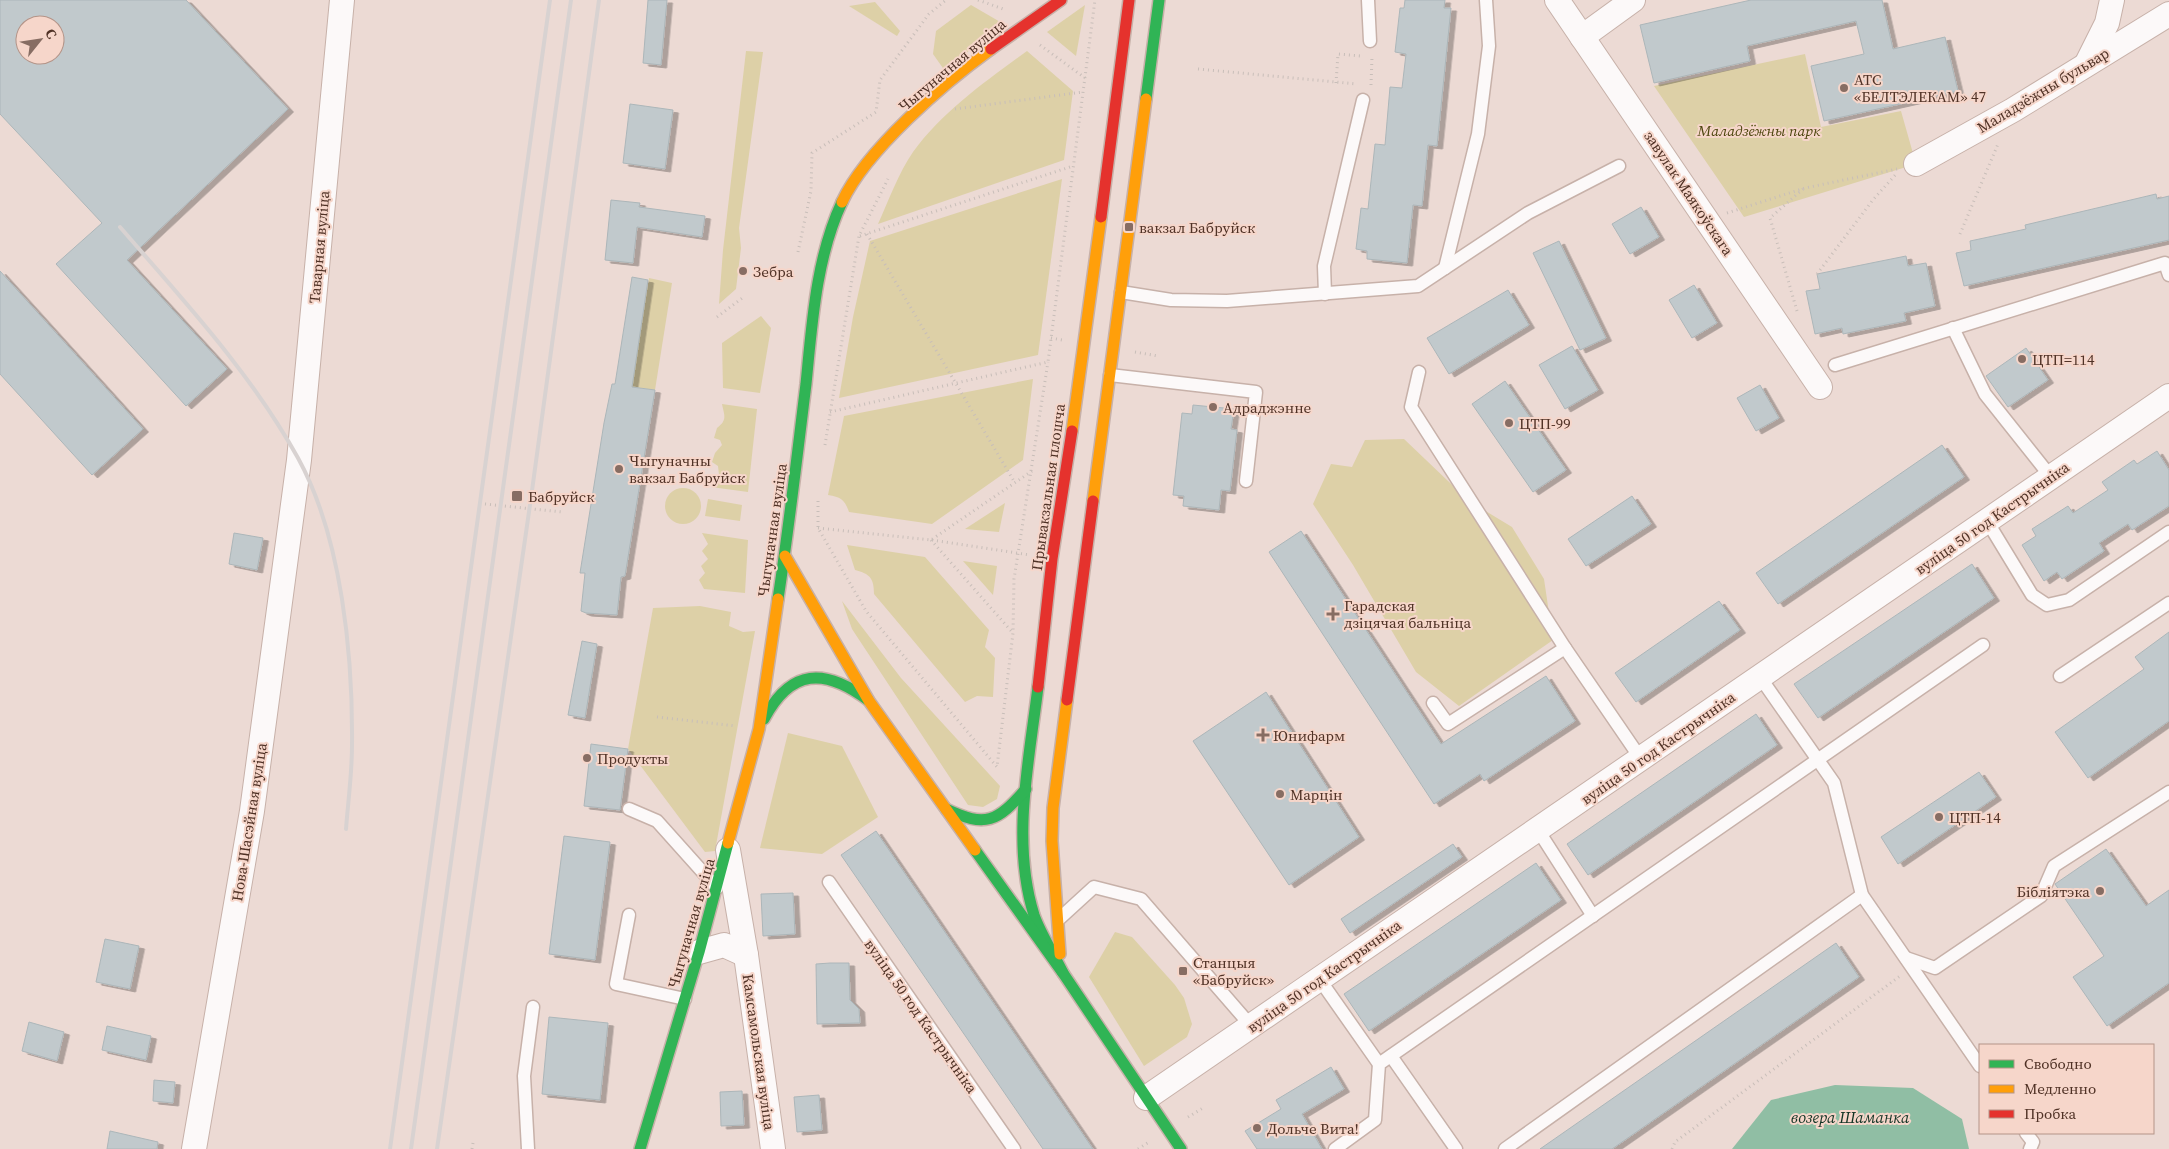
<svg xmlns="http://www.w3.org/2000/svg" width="2169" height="1149" viewBox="0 0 2169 1149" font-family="'Source Serif 4',serif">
<defs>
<filter id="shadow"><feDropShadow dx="5.5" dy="3" stdDeviation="0" flood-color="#0004"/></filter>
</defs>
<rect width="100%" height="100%" fill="#ecdad4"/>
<g fill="#ddd0a7">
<polygon points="875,2 900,31 897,36 849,6"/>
<polygon points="971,5 1002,23 945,71 933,54 936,31"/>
<polygon points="1085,5 1076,56 1047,32"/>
<polygon points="746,51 763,52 739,228 741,248 736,289 719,304 723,250"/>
<path d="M1027,51L1073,91L1064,160L878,224C888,202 899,172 913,152C943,111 986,81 1027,51Z"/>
<polygon points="1805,54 1821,127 1901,111 1916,164 1744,217 1654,86"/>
<polygon points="1062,179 1038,355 839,398 853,317 870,241"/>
<polygon points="649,278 672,283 655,390 631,387"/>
<polygon points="761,316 771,328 760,393 723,388 722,343"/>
<path d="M1033,379L1023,460L932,524L849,512C845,500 841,497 828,495L844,416Z"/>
<path d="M722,404L757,409L748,492L711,487L719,475L718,466L712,462L715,453L722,445L720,440L714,438L717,428C728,420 724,415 722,404Z"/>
<polygon points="1404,439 1469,501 1512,527 1544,579 1553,640 1459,706 1416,672 1353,565 1313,504 1331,464 1352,467 1365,440"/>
<circle cx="683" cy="506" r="18"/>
<polygon points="708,499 742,505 740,521 705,516"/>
<polygon points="1005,503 999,532 965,529"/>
<polygon points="702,533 748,540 745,593 704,589 699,580 705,573 701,566 708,559 702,551 708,544"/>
<path d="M847,545L925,557L989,630L985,647L995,658L993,697L977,696L965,702L874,594C874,578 870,574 855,570Z"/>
<polygon points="963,561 997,566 993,595"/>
<polygon points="842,601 901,678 1000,786 997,799 983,807 968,805 852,629"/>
<polygon points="700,606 731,612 729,626 743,632 755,631 715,851 705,852 628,749 653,608"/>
<polygon points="788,733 842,746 878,817 822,854 760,848"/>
<polygon points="1115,932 1132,937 1175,985 1184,998 1192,1024 1187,1037 1144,1066 1089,977"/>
</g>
<polygon fill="#90bea4" points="1835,1085 1913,1088 1962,1119 1969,1149 1732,1149 1771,1100"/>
<g fill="#c1c9cc" stroke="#acb6b9" fill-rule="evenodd" filter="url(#shadow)">
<path d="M0,0H186L288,109L127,260L227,369L186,406L56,264L102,223L0,114ZM25,25H55V55H25Z"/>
<polygon points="648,0 667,0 661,65 643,63"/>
<polygon points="1405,0 1445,0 1444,8 1451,8 1437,146 1428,145 1422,206 1413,205 1407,263 1367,259 1367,251 1356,249 1361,208 1368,209 1375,144 1385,145 1390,87 1402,88 1406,54 1395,52 1400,8 1404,8"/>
<polygon points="1751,0 1882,0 1893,49 1945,37 1958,91 1824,121 1811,66 1864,54 1856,21 1747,46 1750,61 1654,83 1640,25"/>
<polygon points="630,104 673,110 665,169 623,163"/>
<polygon points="2156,194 2157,199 2169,196 2169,240 1964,286 1956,253 1971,250 1970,241 2026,229 2025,225"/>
<polygon points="611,200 640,203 639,207 705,216 702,237 637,227 633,263 605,260"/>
<polygon points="1641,207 1659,237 1630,254 1612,224"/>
<polygon points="1559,241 1606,338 1580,350 1533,253"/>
<polygon points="1906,256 1908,266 1926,263 1935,306 1904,313 1906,321 1843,334 1842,328 1815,334 1806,291 1820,289 1817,274"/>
<polygon points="0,271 143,429 92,475 0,374"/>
<polygon points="632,277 648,280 632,387 655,390 625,576 621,577 617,615 586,613 581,611 585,573 580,573 604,423 612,384 615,384"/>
<polygon points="1694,285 1717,323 1692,338 1669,300"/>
<polygon points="1508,290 1529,325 1449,374 1427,338"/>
<polygon points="1572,346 1598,390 1565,409 1539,365"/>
<polygon points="2026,348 2048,380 2008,407 1986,376"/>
<polygon points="1505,381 1566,470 1533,492 1472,404"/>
<polygon points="1760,385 1779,418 1756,431 1737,398"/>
<polygon points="1193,405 1234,409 1231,429 1237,430 1230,491 1221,490 1219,510 1183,506 1184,496 1173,495 1182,413 1192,414"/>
<polygon points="1942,445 1964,477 1778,604 1756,573"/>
<polygon points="2157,451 2169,470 2169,506 2132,530 2128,524 2099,543 2104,551 2062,579 2057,572 2044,581 2022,545 2036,536 2032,529 2068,506 2073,513 2108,490 2102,482 2134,460 2137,464"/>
<polygon points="1632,496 1651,524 1586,566 1568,539"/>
<polygon points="1301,531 1441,744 1546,676 1575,721 1484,781 1480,774 1434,804 1269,552"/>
<polygon points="234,533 263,538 257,570 229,564"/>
<polygon points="1972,564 1994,598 1818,718 1794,684"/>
<polygon points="1719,601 1740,630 1636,702 1615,673"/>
<polygon points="2169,632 2169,721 2088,778 2055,732 2144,669 2135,657"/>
<polygon points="582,641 597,644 585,718 568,715"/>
<polygon points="1266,692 1359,837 1289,885 1193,741"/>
<polygon points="1756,714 1777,745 1588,875 1567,844"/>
<polygon points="591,744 628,749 620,810 584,806"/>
<polygon points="1979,772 1996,797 1898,864 1881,837"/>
<polygon points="876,831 1093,1149 1043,1149 841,855"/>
<polygon points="564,836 610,842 595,960 549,954"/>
<polygon points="1453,844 1462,857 1350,933 1341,919"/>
<polygon points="2106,849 2146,906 2169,890 2169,983 2107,1026 2073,977 2104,956 2055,884"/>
<polygon points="1536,863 1561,900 1369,1031 1344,994"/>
<polygon points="793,893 795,934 763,936 761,894"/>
<polygon points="105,939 139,946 130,989 96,982"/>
<polygon points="1836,943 1859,977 1612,1149 1540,1149"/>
<polygon points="830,963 849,963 850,1000 859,1009 860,1023 817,1024 816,964"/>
<polygon points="549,1017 608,1023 600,1100 542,1094"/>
<polygon points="29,1022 64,1032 57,1061 22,1051"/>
<polygon points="107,1026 151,1036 146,1060 102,1050"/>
<polygon points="1331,1067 1344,1089 1302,1114 1322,1149 1257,1149 1245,1131 1281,1109 1276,1100"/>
<polygon points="154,1080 175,1082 173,1103 153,1101"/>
<polygon points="742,1091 744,1125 721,1126 720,1092"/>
<polygon points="819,1095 822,1130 797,1132 794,1097"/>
<polygon points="110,1131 158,1142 157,1149 107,1149"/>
</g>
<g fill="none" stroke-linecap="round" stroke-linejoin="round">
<g stroke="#c7b1a9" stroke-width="15">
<g id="lane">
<polyline points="1368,0 1370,41"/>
<polyline points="1445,268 1478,134 1489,46 1486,0"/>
<polyline points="1121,292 1171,300 1227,301 1418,286 1528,213 1619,166"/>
<polyline points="1325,294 1324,266 1363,100"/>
<polyline points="1953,328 1985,394 2051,477"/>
<polyline points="1835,365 2165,263 2169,275"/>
<polyline points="1419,372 1411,407 1565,648"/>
<polyline points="1110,375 1256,392 1246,481"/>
<polyline points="1987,521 2032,595 2047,605 2069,600 2169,532"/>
<polyline points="2060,676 2169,603"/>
<polyline points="1760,677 1834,783 1862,895 1980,1066"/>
<polyline points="1433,703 1448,724 1565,648 1641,759"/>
<polyline points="629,809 657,821 717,888"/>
<polyline points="1538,830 1593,916"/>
<polyline points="829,882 1014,1149"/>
<polyline points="629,915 616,984 685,999"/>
<polyline points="1059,919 1094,887 1141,899 1252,1027"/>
<polyline points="1906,958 1935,968 2041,896 2054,866 2169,792"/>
<polyline points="1320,980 1379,1064"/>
<polyline points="1391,1056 1456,1149"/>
<polyline points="2026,1133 2033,1142 2030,1149"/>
<polyline points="528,1149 524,1076 533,1007"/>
<polyline points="1335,1149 1375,1120 1379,1064 1983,645"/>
<polyline points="1505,1149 1862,895"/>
</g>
</g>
<g stroke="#c7b1a9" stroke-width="26">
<g id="street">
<polyline points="1557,0 1820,387"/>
<polyline points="1582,37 1633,0"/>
<polyline points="2087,63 2107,23 2112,0"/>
<polyline points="1916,164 2013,110 2169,14"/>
<polyline points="728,850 746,955 773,1149"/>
<polyline points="699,952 724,945 746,955"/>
<polyline points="1146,1098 2169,396"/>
<polyline points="194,1149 252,811 299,460 342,0"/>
</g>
</g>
<g stroke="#c7b1a9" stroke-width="14">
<g id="fast">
<polyline points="1146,99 1159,0"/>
<path d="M778,599C789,527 797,456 806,384C812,323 816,258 842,202"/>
<path d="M1038,687C1029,762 1011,841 1034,915C1041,935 1054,954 1063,973"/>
<path d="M764,719C791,668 825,668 868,700"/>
<path d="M946,809C986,828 997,822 1026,789"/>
<polyline points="975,850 1063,973 1181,1149"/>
<polyline points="640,1149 699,952 728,843"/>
</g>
</g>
<g stroke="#c7b1a9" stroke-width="14">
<g id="slow">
<path d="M842,202C866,150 944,83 991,49"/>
<polyline points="1072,431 1101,217"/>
<polyline points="1093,501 1146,99"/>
<polyline points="785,556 869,701 975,850"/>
<polyline points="728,843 759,729 778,599"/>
<polyline points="1060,954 1052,841 1053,808 1067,700"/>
</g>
</g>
<g stroke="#c7b1a9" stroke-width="14">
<g id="jam">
<polyline points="991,49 1061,0"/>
<polyline points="1101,217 1129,0"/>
<polyline points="1038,687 1052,559 1072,431"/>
<polyline points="1067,700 1093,501"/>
</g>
</g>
<g stroke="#c8beb9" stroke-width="3" stroke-dasharray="1 4" stroke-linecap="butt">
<polyline points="978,0 1006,10"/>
<polyline points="1040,45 1085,78"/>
<polyline points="1198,69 1357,84"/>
<polyline points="1336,83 1338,54 1361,56"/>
<polyline points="1371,85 1372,57"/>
<polyline points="955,109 1083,92"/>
<polyline points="1727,213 1805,188 1897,169"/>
<polyline points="867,234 1015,483"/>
<polyline points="1960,234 1998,144"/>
<polyline points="860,236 1073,166"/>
<polyline points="798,252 811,191 812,153 876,112 880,80 929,14 946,0"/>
<polyline points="1817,274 1872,201 1897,173"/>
<polyline points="1797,311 1770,218 1803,189"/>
<polyline points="717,317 745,296"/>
<polyline points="1051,338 1062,340"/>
<polyline points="1135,352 1158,356"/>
<polyline points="830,412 1048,362 1095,0"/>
<polyline points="825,445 859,236 888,179"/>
<polyline points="818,501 818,528 866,611 997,767 1013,633 1014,579 1048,362"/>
<polyline points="485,504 562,512"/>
<polyline points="818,528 931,540 1032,471"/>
<polyline points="931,540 1013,633"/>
<polyline points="932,540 1030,555"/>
<polyline points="657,717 736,726"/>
<polyline points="1188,1117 1203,1108"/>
<polyline points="472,1149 473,1143"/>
<polyline points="1138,1149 1149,1142"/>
<polyline points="1672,1149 1675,1142 1900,976"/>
</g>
<use href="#lane" stroke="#fcf9f9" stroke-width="12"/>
<use href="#street" stroke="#fcf9f9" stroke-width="24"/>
<use href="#fast" stroke="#30b455" stroke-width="11"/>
<use href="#slow" stroke="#ff9f0a" stroke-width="11"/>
<use href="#jam" stroke="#e5322d" stroke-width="11"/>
<g stroke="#d8d2d1" stroke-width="4">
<path d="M120,227C184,301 251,373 298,458C342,538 353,656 352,746C352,774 348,802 346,829"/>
<polyline points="390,1149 550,0"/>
<polyline points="411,1149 571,0"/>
<polyline points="437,1149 531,498 599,0"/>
</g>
</g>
<g fill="#876d63" stroke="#f6d6ca" stroke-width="2">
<circle cx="1844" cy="88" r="5"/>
<rect x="1124" y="222" width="10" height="10" rx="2.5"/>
<circle cx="743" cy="271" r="5"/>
<circle cx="2022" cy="359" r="5"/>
<circle cx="1213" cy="407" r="5"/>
<circle cx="1509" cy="423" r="5"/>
<circle cx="619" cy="469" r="5"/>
<rect x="511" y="490" width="12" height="12" rx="2.5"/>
<path d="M1330.5 606.5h5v5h5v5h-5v5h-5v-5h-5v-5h5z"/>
<path d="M1260.5 727.5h5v5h5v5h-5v5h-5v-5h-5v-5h5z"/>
<circle cx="587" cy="758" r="5"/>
<circle cx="1280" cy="794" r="5"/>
<circle cx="1939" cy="817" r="5"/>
<circle cx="2100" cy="891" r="5"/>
<rect x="1178" y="966" width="10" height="10" rx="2.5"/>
<circle cx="1257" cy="1128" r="5"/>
</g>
<g text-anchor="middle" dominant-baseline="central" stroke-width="4" stroke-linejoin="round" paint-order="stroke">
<g font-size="15" fill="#503226" stroke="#f6d6ca">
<text transform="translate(952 65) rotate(-40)">Чыгуначная вуліца</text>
<text transform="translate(2043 90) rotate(-31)">Маладзёжны бульвар</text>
<text transform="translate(1689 193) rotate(56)">завулак Маякоўскага</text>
<text transform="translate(319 247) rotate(-85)">Таварная вуліца</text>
<text transform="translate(1048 487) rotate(-82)">Прывакзальная плошча</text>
<text transform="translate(1992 518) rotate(-35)">вуліца 50 год Кастрычніка</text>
<text transform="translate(772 530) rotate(-82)">Чыгуначная вуліца</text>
<text transform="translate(1658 748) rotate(-35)">вуліца 50 год Кастрычніка</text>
<text transform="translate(249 822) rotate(-81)">Нова-Шасэйная вуліца</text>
<text transform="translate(691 923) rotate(-74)">Чыгуначная вуліца</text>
<text transform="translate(1324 976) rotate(-35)">вуліца 50 год Кастрычніка</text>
<text transform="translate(921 1016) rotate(55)">вуліца 50 год Кастрычніка</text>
<text transform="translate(759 1052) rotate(82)">Камсамольская вуліца</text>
</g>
<g font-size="15" fill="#503226" stroke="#f6d6ca" text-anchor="start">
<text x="1854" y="79">АТС<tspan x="1854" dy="17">«БЕЛТЭЛЕКАМ» 47</tspan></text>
<text x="1139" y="227">вакзал Бабруйск</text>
<text x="753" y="271">Зебра</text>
<text x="2032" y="359">ЦТП=114</text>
<text x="1223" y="407">Адраджэнне</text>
<text x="1519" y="423">ЦТП-99</text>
<text x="629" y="460">Чыгуначны<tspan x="629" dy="17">вакзал Бабруйск</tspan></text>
<text x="528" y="496">Бабруйск</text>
<text x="1344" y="605">Гарадская<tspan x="1344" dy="17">дзіцячая бальніца</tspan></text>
<text x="1273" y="735">Юнифарм</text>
<text x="597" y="758">Продукты</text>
<text x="1290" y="794">Марцін</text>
<text x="1949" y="817">ЦТП-14</text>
<text x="2090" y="891" text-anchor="end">Бібліятэка</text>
<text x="1193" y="962">Станцыя<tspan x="1193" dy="17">«Бабруйск»</tspan></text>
<text x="1267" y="1128">Дольче Вита!</text>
</g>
<g font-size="15" font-style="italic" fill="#4c450d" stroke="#f6d6ca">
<text x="1759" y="130">Маладзёжны парк</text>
</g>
<g font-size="16" font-style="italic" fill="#0f3223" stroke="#f6d6ca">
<text x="1850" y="1117">возера Шаманка</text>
</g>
</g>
<rect x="1979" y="1044" width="175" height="90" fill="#f6d6ca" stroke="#b49488"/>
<rect x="1989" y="1060" width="25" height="8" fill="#30b455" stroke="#b49488"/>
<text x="2024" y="1069" font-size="15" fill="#503226">Свободно</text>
<rect x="1989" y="1085" width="25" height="8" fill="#ff9f0a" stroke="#b49488"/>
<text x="2024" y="1094" font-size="15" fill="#503226">Медленно</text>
<rect x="1989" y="1110" width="25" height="8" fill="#e5322d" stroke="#b49488"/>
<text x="2024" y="1119" font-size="15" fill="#503226">Пробка</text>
<g transform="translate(40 40) rotate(60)"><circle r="24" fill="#f6d6ca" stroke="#b49488"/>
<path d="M0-4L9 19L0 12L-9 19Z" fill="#876d63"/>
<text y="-8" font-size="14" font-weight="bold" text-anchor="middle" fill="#503226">С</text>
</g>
</svg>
